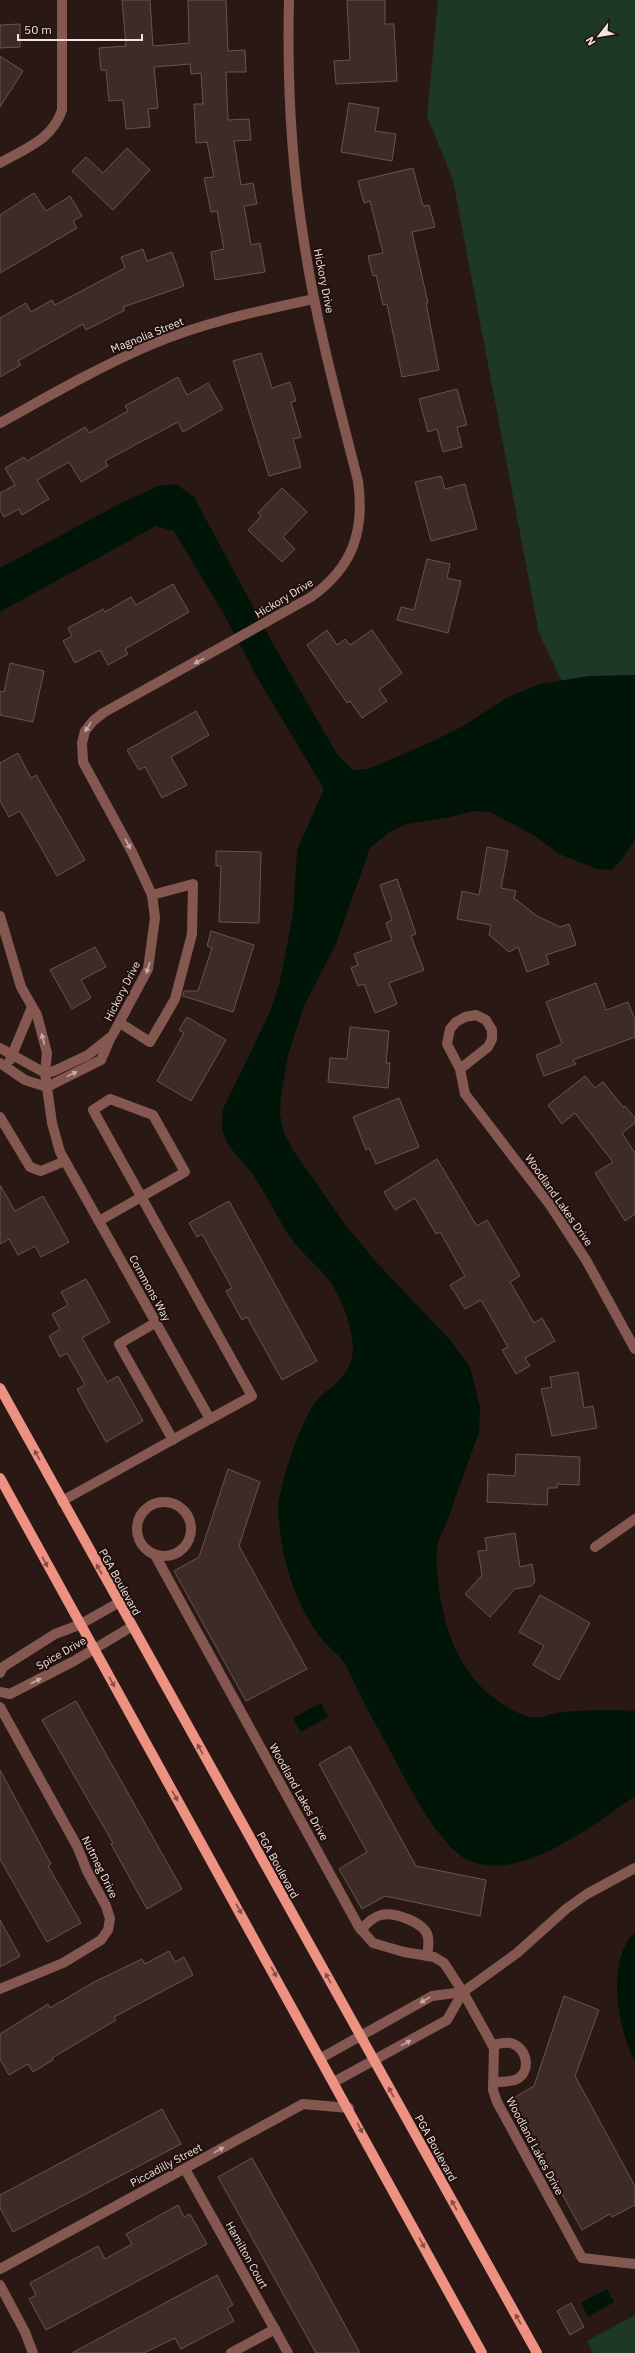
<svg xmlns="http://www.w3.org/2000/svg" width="635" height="2353" viewBox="0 0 635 2353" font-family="'IBM Plex Sans',sans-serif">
<rect width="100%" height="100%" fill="#2a1815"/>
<g fill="#1e3827">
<polygon points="438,0 635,0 635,837 539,633 453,180 427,116"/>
<polygon points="635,2315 635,2353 593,2353 587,2341"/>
</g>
<g fill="#001507">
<path d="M176,484L194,497L272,642L337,754L353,770L368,769L431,742L465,725L508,697L540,684L589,676L635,675V839L622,860L611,870L597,869L559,854L535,836L490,812L474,811L451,817L407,824L389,832L370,848L336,944L304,1006L288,1055L281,1096L280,1115L284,1133L293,1150L347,1227L378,1264L450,1340L470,1367L480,1407L479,1432L445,1527C434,1544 436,1561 438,1580C443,1626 457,1670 495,1699C505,1706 517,1714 530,1717C542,1719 551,1713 562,1712C586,1710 612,1709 635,1711V1796C595,1824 520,1884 468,1860C440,1847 408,1785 394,1758C378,1728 361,1700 348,1669C343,1657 328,1648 320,1637C298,1607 283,1566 280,1529C279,1522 278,1515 278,1508C281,1480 300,1421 318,1399C322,1393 329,1390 334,1385C348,1372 356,1358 352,1339C349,1318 341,1297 329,1280C317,1265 301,1253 290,1237C276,1216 266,1193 252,1173C234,1150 217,1141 223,1109L270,1012L280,981L293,914L297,850L324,789L258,679L223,613L174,531L156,526L0,612V568L123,502L158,486Z"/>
<polygon points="321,1703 328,1717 301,1732 293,1718"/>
<path d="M635,1932V2062C618,2029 605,1961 635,1932Z"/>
<polygon points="607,2289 614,2302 588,2317 581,2303"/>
</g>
<g fill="#3e2b27" stroke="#68534f">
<polygon points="122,0 150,0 153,46 189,43 188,0 226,0 228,51 245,50 246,72 226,72 228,120 249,119 251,140 234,141 241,185 253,183 257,204 244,206 251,245 260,243 265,272 215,280 211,252 224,249 217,211 211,212 204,178 214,177 207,142 196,143 194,104 203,104 201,73 191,74 190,64 154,67 158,108 148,109 150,127 126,129 123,100 109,101 106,70 101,70 99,48 126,46"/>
<polygon points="347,0 385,0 385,24 394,24 397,81 336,84 334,61 350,60"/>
<polygon points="20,24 20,47 0,48 0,25"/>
<polygon points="0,56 23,71 0,107"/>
<polygon points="349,103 379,108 375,131 396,134 392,161 341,152"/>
<polygon points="127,148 150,170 113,210 72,171 86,157 103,173"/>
<polygon points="413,168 423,206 429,205 435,227 412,232 428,303 426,303 439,370 402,377 387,304 383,305 376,275 373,276 368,256 383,253 370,201 364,203 358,181"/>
<polygon points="34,193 46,211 70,196 82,216 73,221 77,228 0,273 0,215"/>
<polygon points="143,249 147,261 172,252 184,286 123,307 125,310 86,330 83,324 18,361 21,365 0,377 0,318 26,303 31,312 52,300 55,305 125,268 121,257"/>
<polygon points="261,353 272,388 290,382 296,401 291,402 301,437 293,439 301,467 269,476 233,361"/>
<polygon points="178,377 187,395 208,383 223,409 183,432 178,422 105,461 108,466 81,482 69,462 37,480 49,499 22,515 19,509 4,517 0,510 0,493 15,485 5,468 24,457 27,461 85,427 89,433 128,411 125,406"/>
<polygon points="457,389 467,425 457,427 462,447 443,452 437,429 428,432 419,399"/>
<polygon points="441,476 445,489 465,484 477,529 431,541 415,482"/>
<polygon points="282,488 307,512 283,537 295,549 282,562 248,530 261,516 258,513"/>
<polygon points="427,559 450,564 447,578 461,581 448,633 397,620 401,607 414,610"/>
<polygon points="173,584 189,612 125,649 128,654 108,665 100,650 75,663 63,641 72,636 68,628 103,609 105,612 131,597 136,605"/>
<polygon points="327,630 337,645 345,639 350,645 372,630 402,673 379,690 387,701 362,718 350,701 347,703 307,645"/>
<polygon points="10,663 44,671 33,722 0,715 0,691 4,692"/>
<polygon points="196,711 209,735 171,757 187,785 162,798 145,767 139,770 127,750"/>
<polygon points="18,753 31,778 36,775 85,860 57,876 20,811 9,817 0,801 0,763"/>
<polygon points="487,847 508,851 501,888 516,891 514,898 537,916 560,927 569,924 576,945 546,955 549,964 527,972 518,947 509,952 489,935 491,925 457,919 462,891 479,895"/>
<polygon points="216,851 261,852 259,923 219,922 221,866 216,866"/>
<polygon points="397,879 416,934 411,936 424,970 389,983 397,1004 375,1013 364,984 358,986 351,968 358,965 354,954 392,940 386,923 392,920 380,885"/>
<polygon points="211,931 254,945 233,1012 183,996 184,991 198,991 212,948 207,946"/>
<polygon points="95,947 106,967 81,980 91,998 72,1009 50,970"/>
<polygon points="596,983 606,1010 628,1002 635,1020 635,1037 573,1060 576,1064 544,1076 536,1055 562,1044 546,1002"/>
<polygon points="187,1017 226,1040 191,1101 157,1081 184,1033 179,1030"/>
<polygon points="350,1027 389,1031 386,1063 390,1063 388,1088 328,1082 330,1058 347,1059"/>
<polygon points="585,1076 595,1088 603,1082 623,1107 625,1106 635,1118 635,1123 622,1133 635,1153 635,1214 625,1221 595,1173 613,1162 575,1113 562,1124 548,1105"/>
<polygon points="399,1098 419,1147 376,1164 369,1148 366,1150 353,1117"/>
<polygon points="437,1159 477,1226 487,1220 520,1276 510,1282 534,1323 542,1318 555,1341 525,1358 530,1366 516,1374 502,1350 508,1347 481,1300 465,1309 450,1285 465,1276 440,1232 436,1234 415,1198 395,1210 384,1192"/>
<polygon points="0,1185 15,1211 43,1196 69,1242 41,1257 35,1246 18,1255 9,1239 0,1244"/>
<polygon points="229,1201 317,1361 282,1380 247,1317 242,1320 226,1291 232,1288 202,1234 197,1237 189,1223"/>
<polygon points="86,1279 110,1322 82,1338 107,1382 118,1376 143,1421 106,1442 77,1389 85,1385 67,1353 60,1357 49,1336 60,1329 52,1314 68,1305 61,1292"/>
<polygon points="578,1372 584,1408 593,1406 597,1428 552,1436 541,1389 552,1387 550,1377"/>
<polygon points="516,1454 580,1457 579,1485 557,1484 557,1488 548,1488 547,1505 487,1502 488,1474 515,1476"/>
<polygon points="228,1469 260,1482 239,1546 307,1669 246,1701 174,1571 199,1557"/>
<polygon points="515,1533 520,1567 532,1564 535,1582 531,1586 515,1589 490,1617 465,1594 482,1575 478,1551 487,1550 485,1538"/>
<polygon points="540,1595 590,1623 559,1680 533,1665 544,1646 519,1632"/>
<polygon points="76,1701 182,1889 147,1909 111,1844 113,1843 42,1720"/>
<polygon points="350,1746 416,1866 486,1880 480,1916 385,1896 362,1909 339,1869 367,1852 319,1764"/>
<polygon points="0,1770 51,1864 48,1866 81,1923 47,1942 0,1859"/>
<polygon points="0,1920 20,1956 0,1967"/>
<polygon points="169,1951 175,1962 184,1957 193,1975 114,2017 116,2020 52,2058 53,2060 33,2072 28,2064 9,2075 0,2059 0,2034 48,2004 50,2008 94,1982 142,1959 145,1964"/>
<polygon points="564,1996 599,2010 575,2076 635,2186 635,2205 612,2217 610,2214 582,2230 510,2100 534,2086"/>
<polygon points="162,2109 181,2144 13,2232 0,2208 0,2195"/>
<polygon points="252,2158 312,2265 360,2353 316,2353 218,2177"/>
<polygon points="178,2205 184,2217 190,2214 207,2244 46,2330 29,2299 36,2295 30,2283 98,2246 105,2259 132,2244 126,2234"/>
<polygon points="217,2275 233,2305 227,2308 234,2321 181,2349 175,2338 144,2353 72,2353"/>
<polygon points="571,2303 584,2327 570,2335 557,2311"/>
</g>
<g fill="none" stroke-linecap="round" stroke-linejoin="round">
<g stroke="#845850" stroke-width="10">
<polyline points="120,1023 150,1042 175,999 192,934 193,884 152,895"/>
<polyline points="0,1117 30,1167 41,1171 65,1161"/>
<polyline points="99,1221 185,1172 153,1115 110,1099 93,1110 252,1396 210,1419"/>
<polyline points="155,1323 119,1344 173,1440"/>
<path d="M361,1930C366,1924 373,1917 381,1915C394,1912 425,1922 428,1937C429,1943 428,1950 427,1956"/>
<path d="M492,2045C498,2044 505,2042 511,2043C528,2048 532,2073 515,2080C508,2082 500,2082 493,2082"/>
</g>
<g stroke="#845850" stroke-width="10">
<path d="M0,163C26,148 52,140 62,110V0"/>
<path d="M0,423C49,396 97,368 148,346C201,323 258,311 314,299"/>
<polyline points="0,916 21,987 37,1015 47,1053 45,1073 52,1123 60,1152 210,1419 62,1501"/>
<path d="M0,1048L45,1073L54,1071L88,1055L112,1036L148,969L155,918L152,895L132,852L83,762L82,743L85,731L93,721L103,713L311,597C353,567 365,531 358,481C338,402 316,322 304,242C291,162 287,81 289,0"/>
<polyline points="10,1060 32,1007"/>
<polyline points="0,1063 25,1080 47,1087 101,1060 110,1039"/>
<polyline points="460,1069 488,1047 492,1039 492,1030 486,1020 476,1015 465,1017 456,1022 450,1029 447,1044 460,1069 465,1094 550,1205 586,1260 635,1349"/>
<circle cx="164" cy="1529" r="27"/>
<polyline points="595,1547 635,1519"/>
<polyline points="155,1555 359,1927 373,1943 404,1952 434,1957 444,1963 463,1992 494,2048 493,2090 497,2102 582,2258 635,2264"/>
<polyline points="0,1673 3,1667 55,1634 79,1625 118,1603"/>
<polyline points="0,1692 10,1694 74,1661 131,1627"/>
<polyline points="0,1707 77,1846 87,1871 106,1906 110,1919 108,1930 101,1940 63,1963 0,1989"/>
<polyline points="321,2058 432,1996 463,1992"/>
<polyline points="334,2082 447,2020 463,1992 517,1953 566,1909 587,1894 635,1868"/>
<polyline points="185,2169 288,2353"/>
<polyline points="0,2269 303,2104 349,2108"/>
<polyline points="0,2285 25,2332 33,2353"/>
<polyline points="231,2353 275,2329"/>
</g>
<g stroke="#ed9283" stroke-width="10">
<polyline points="0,1388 537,2353"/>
<path d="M0,1478C159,1771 323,2060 482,2353"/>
</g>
</g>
<defs><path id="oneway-solid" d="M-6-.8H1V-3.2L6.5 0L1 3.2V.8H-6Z"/></defs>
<g fill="#c5aba7">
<use href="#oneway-solid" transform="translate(199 661) rotate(151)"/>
<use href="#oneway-solid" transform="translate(88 727) rotate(122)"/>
<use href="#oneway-solid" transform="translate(128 844) rotate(61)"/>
<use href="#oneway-solid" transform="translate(148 968) rotate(108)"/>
<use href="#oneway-solid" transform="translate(43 1039) rotate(-105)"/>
<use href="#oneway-solid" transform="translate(72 1074) rotate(-26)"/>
<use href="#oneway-solid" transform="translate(36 1681) rotate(-27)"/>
<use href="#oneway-solid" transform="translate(425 2000) rotate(151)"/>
<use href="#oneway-solid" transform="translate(406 2043) rotate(-29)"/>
<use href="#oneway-solid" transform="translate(219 2150) rotate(-29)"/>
</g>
<g fill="#865048">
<use href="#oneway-solid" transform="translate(37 1455) rotate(-119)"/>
<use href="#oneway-solid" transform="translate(45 1562) rotate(62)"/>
<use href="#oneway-solid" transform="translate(99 1569) rotate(-119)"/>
<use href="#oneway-solid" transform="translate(112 1682) rotate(61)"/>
<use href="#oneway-solid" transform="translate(200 1749) rotate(-119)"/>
<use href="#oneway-solid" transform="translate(175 1796) rotate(61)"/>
<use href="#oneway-solid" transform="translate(239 1909) rotate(61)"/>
<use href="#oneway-solid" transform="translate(274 1972) rotate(61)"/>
<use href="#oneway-solid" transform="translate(328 1978) rotate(-119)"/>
<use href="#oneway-solid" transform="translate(391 2092) rotate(-119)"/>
<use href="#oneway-solid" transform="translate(360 2128) rotate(62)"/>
<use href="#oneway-solid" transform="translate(454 2205) rotate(-119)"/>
<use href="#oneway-solid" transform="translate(422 2243) rotate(62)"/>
<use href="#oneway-solid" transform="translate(518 2319) rotate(-119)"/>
</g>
<g text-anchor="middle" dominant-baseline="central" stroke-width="4" stroke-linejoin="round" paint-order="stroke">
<g font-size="11" fill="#f0e3e1" stroke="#200f0c">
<text transform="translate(324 281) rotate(79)">Hickory Drive</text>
<text transform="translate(147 335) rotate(-22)">Magnolia Street</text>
<text transform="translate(284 598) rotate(-31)">Hickory Drive</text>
<text transform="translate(122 991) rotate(-63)">Hickory Drive</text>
<text transform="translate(559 1200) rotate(55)">Woodland Lakes Drive</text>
<text transform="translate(150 1288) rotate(61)">Commons Way</text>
<text transform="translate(120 1582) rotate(61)">PGA Boulevard</text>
<text transform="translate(61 1653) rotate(-30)">Spice Drive</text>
<text transform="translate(299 1792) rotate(61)">Woodland Lakes Drive</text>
<text transform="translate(278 1865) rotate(61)">PGA Boulevard</text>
<text transform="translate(100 1867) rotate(64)">Nutmeg Drive</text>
<text transform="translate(535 2146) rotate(62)">Woodland Lakes Drive</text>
<text transform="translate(436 2148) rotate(61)">PGA Boulevard</text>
<text transform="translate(166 2165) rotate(-28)">Piccadilly Street</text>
<text transform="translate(247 2255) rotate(61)">Hamilton Court</text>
</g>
</g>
<g transform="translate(599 36) rotate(239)" stroke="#200f0c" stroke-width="3" paint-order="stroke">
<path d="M0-3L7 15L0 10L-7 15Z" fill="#f0e3e1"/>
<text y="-6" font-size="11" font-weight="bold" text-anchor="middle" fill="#f0e3e1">N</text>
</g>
<path d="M18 34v6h124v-6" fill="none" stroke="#f0e3e1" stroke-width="2"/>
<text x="24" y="34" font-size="12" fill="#f0e3e1" stroke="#200f0c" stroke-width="3" paint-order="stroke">50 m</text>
</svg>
